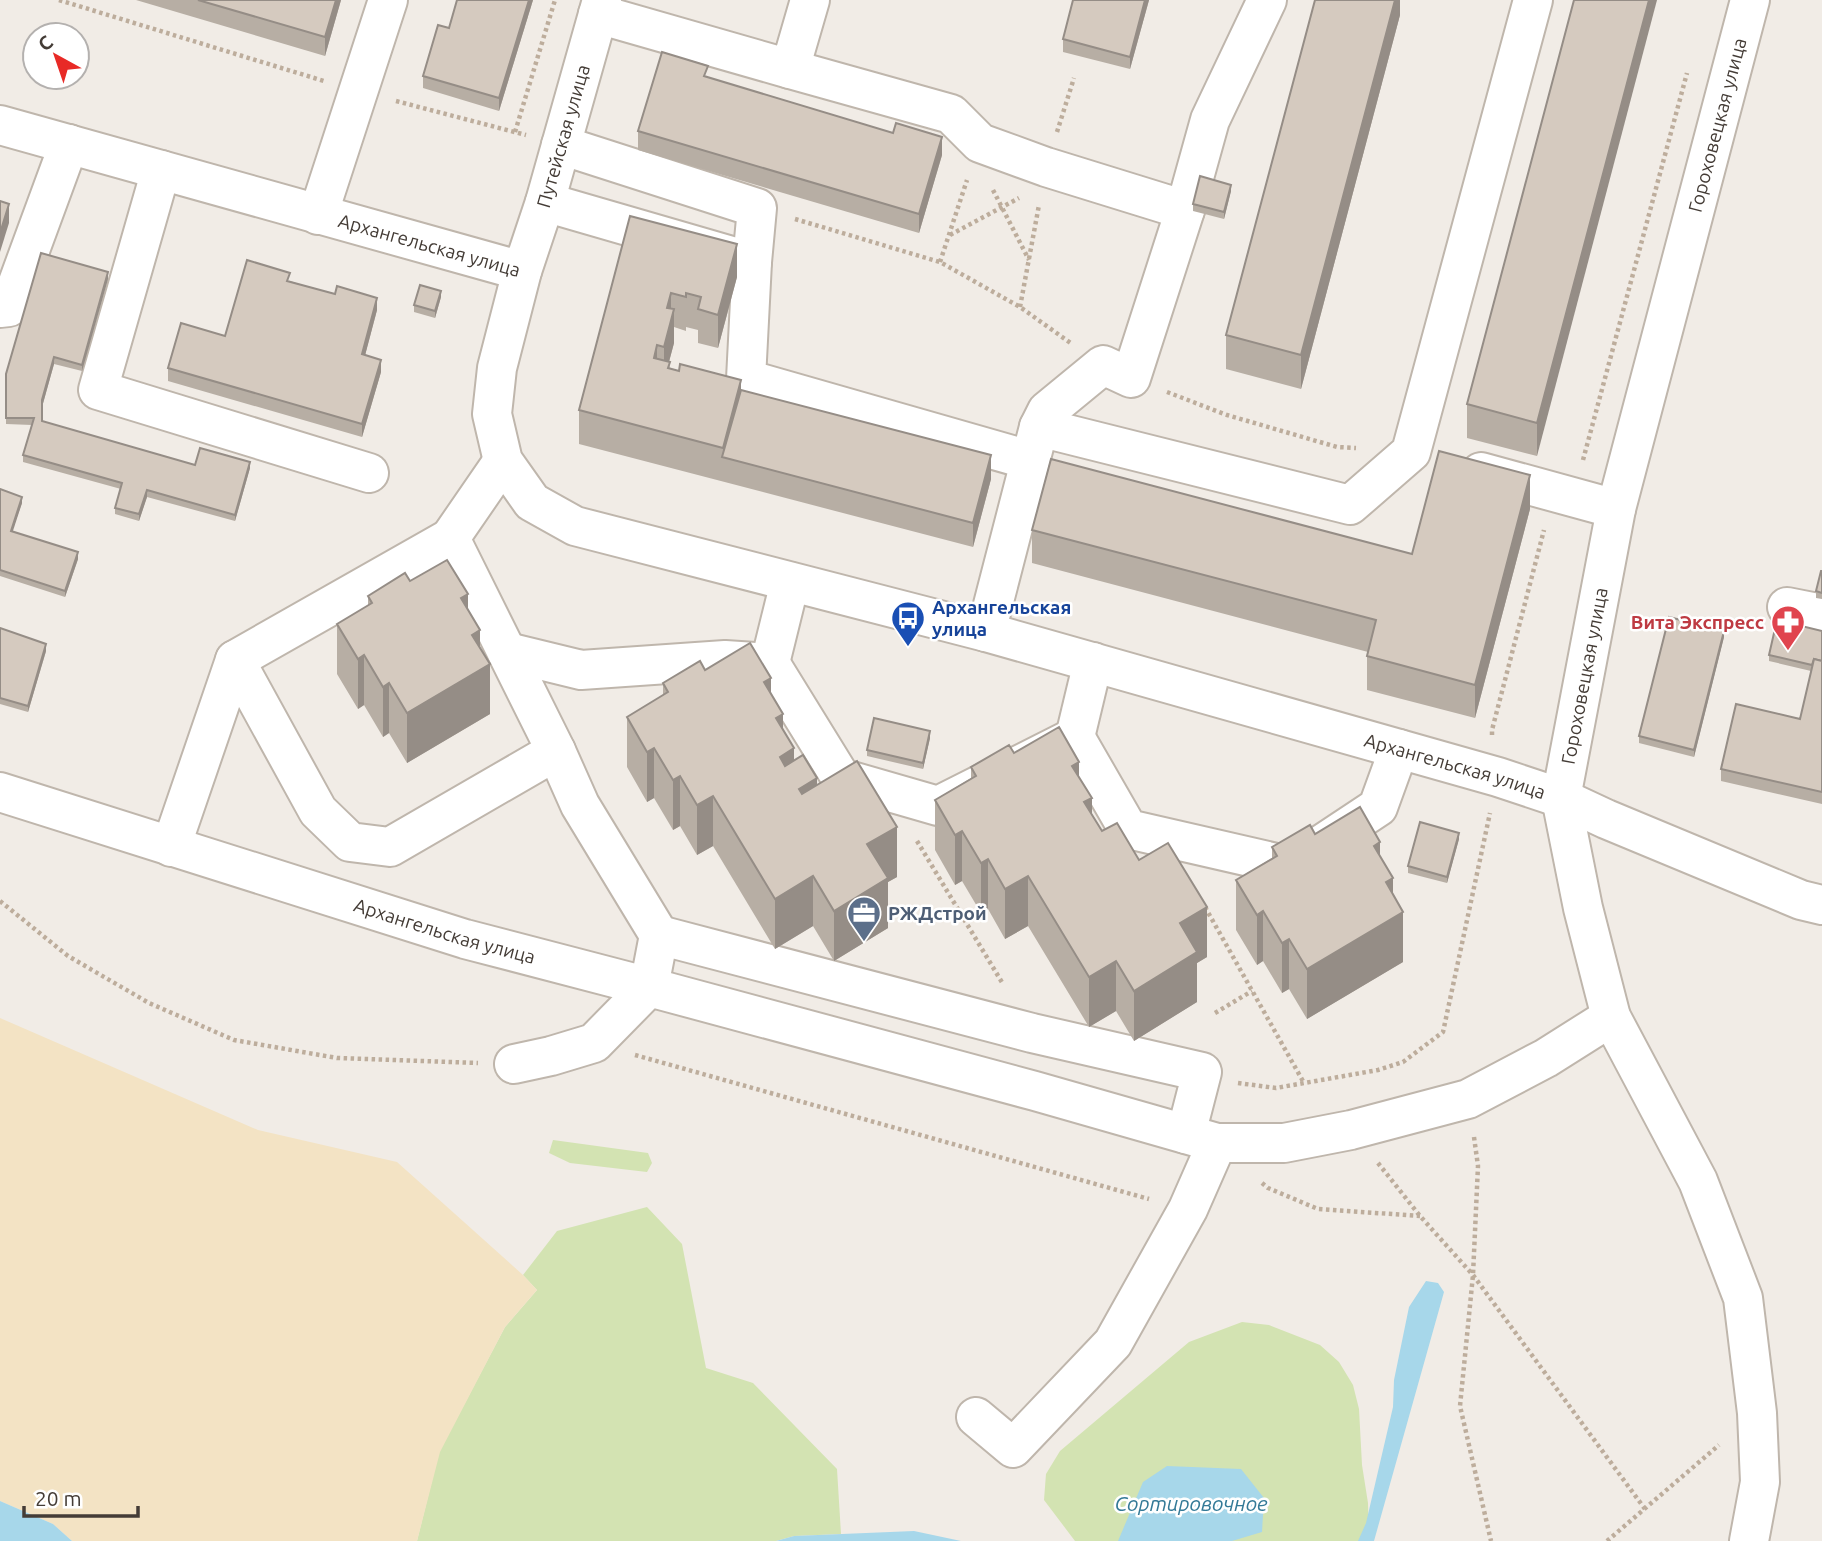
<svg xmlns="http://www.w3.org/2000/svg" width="1822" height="1541" viewBox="0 0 1822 1541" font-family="Ubuntu,sans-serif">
<rect width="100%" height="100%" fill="#f1ece6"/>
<g fill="#d3e3b2">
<polygon points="553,1140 648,1153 652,1163 647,1172 570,1163 549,1153"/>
<polygon points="647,1207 682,1244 706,1368 753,1383 837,1469 841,1534 794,1536 776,1541 417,1541 439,1452 505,1327 537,1290 523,1275 557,1231"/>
<polygon points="1242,1322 1269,1325 1320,1345 1339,1362 1353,1385 1359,1409 1362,1465 1368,1503 1369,1541 1075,1541 1044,1500 1046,1474 1060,1451 1189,1342"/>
</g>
<polygon fill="#f3e3c4" points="0,1018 258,1130 397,1162 523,1275 537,1290 505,1327 440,1452 417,1541 72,1541 53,1524 0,1501"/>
<g fill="#a7d7ea">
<polygon points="1426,1281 1438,1283 1444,1292 1374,1541 1358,1541 1366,1523 1393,1407 1394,1380 1409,1307"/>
<polygon points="1167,1466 1241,1469 1264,1498 1262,1532 1232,1541 1118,1541 1143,1482"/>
<polygon points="0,1501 53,1524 72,1541 0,1541"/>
<polygon points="914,1531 961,1541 776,1541 794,1536"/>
</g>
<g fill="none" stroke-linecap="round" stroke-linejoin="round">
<g stroke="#bfb6ac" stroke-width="42">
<g id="minor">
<path id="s1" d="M602,0L545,202L522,271L497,368L492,414L503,461L532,502L575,526L986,632L1498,777L1561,798L1606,819L1801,900L1822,905"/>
<polyline points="598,14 790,69 810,0"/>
<polyline points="790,69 951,114 980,143 1046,167 1185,210 1210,120 1267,0"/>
<path id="s2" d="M0,125L522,271"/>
<polyline points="561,145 757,208 752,262"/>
<polyline points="161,170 98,390 369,473"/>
<polyline points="545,202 752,262 746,379 1029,460"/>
<polyline points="318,215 388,0"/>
<polyline points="0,308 9,307 69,144"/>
<polyline points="1039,427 1350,505 1411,452 1533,0"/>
<polyline points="503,461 450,538 556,751 580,805 659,935 649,987 594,1043 551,1056 514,1064"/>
<polyline points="1481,472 1616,509"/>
<polyline points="1787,607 1822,614"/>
<polyline points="986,632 1039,427 1047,411 1103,365 1131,378 1185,210"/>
<polyline points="507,652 581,670 725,660 770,663 841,778 938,806 1075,737 1128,829 1289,866 1378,807 1399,749"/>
<polyline points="235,660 318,811 350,842 390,847 556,751"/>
<polyline points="770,663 790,582"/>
<polyline points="1075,737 1093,662"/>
<path id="s3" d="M0,792L465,939L649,987L1035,1091L1217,1143H1284L1351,1130L1468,1099L1546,1058L1611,1017"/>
<polyline points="171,847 235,660 450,538"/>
<polyline points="659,935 1032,1033 1202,1072 1186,1134"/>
<polyline points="976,1417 1013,1448 1113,1343 1188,1209 1217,1143"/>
<path id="s4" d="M1749,1541L1760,1482L1757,1413L1743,1298L1698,1181L1611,1017L1583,908L1561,798L1616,509L1750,0"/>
</g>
</g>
<g stroke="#bdad9c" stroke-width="4.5" stroke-dasharray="3.5 3.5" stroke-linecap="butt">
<polyline points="59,0 324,81"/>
<polyline points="396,101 526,135"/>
<polyline points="515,132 555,0"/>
<polyline points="1057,132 1074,78"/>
<polyline points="993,190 1029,260"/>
<polyline points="795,219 940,262 1020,307 1072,344"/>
<polyline points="950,235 1019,198"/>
<polyline points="940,262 967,180"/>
<polyline points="1020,307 1039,205"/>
<polyline points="1167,392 1227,415 1337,447 1356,448"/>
<polyline points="1583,460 1687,73"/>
<polyline points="1492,735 1492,730 1544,530"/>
<polyline points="917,841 1003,984"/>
<polyline points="0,901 68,956 149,1003 234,1040 337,1058 478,1063"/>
<polyline points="1205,907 1304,1083"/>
<polyline points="1215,1013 1252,991"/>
<polyline points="635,1055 1149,1199"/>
<polyline points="1238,1083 1276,1088 1378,1070 1403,1062 1443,1032 1490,813"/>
<polyline points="1474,1137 1478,1166 1473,1275 1460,1406 1491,1541"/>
<polyline points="1378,1163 1420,1216 1473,1275 1645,1509"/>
<polyline points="1262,1183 1268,1188 1318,1209 1420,1216"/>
<polyline points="1607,1541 1719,1445"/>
</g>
<use href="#minor" stroke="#fff" stroke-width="38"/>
</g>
<g fill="#b7aea4">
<polygon points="136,0 341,0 325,56"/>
<polygon points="533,0 499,111 423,88 423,76 449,28"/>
<polygon points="1073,0 1149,0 1130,69 1063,52 1063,39"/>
<polygon points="1400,0 1400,15 1301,389 1226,369 1226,335"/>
<polygon points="1574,0 1537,456 1467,438 1467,404"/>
<polygon points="708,77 893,133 942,155 919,233 638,150 638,131"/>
<polygon points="1231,191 1224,219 1193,211 1193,204"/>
<polygon points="630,216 737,277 718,348 698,343 698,330 686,327 686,331 674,327 674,343 669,362 670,369 741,390 991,479 973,547 579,444 579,410"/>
<polygon points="108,279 82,371 54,364 42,407 42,422 195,465 250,468 235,521 147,497 139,521 115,514 115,508 121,489 23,462 23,455 32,425 6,424 6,374"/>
<polygon points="290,281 377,310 365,355 381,372 362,437 168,381 168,368 225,336"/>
<polygon points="441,297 435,318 414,312 414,305"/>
<polygon points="0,489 22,503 12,531 78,559 65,597 0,576"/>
<polygon points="1530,509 1475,718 1367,690 1367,656 1368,652 1032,563 1032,530 1412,554"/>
<polygon points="1822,571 1822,599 1816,598 1816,591"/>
<polygon points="410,581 468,610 480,647 490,714 407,763 389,733 383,737 364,705 358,709 337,674 337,624 368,606 368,596"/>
<polygon points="0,628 46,651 28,712 0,704"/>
<polygon points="1822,631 1822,804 1721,781 1721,769 1800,719 1811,671 1769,661 1769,655"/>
<polygon points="1724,637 1694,757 1639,743 1639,736"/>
<polygon points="705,670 771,693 794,761 817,785 897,877 888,882 888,928 834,961 813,926 775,949 713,846 697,855 680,826 673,830 654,798 647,802 627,767 627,717 663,695 663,683"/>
<polygon points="930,738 923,769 867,756 867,750"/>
<polygon points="1014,753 1079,777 1092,814 1102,831 1139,860 1207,957 1197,963 1197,1002 1134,1041 1116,1011 1089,1027 1028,926 1005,939 988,909 981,913 962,881 955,885 935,850 935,800 971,778 971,767"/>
<polygon points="1315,834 1380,857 1393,894 1403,962 1307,1019 1289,989 1282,993 1263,961 1257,965 1236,930 1236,880 1272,858 1272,847"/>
<polygon points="1459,839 1447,883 1408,873 1408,866"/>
</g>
<g fill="#958d86">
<polygon points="336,0 341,0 325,56 325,37"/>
<polygon points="529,0 533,0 499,111 499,98"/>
<polygon points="1145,0 1149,0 1130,69 1130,57"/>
<polygon points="1395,0 1400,0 1400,15 1301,389 1301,355"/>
<polygon points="1649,0 1657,0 1537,456 1537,423"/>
<polygon points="942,137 942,155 919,233 919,214"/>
<polygon points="1231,185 1231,191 1224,219 1224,212"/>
<polygon points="9,204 9,223 0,252 0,233"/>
<polygon points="737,244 737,277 718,348 718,315"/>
<polygon points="108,272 108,279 82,371 82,365"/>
<polygon points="441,291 441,297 435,318 435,311"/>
<polygon points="671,293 671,321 674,309 674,343 664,380 664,347 667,308"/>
<polygon points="377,298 377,310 362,367 362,354"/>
<polygon points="657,345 657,379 654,358"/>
<polygon points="54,357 54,364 42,407 42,400"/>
<polygon points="381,360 381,372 362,437 362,424"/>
<polygon points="741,380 741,414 723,457 723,448"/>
<polygon points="991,455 991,479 973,547 973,523"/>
<polygon points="250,462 250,468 235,521 235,515"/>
<polygon points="1530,475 1530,509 1475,718 1475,685"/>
<polygon points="147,490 147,497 139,521 139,514"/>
<polygon points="22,497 22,503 11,537 11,531"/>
<polygon points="78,552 78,559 65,597 65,591"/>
<polygon points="468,594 468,644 461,598"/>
<polygon points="480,630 480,670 490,664 490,714 407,763 407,713 472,635"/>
<polygon points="1724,631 1724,637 1694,757 1694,750"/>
<polygon points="46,644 46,651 28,712 28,706"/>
<polygon points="364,655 364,705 358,709 358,659"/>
<polygon points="771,678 771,728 764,682"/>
<polygon points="389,683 389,733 383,737 383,687"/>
<polygon points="783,714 783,754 794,748 794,798 780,807 776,718"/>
<polygon points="930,731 930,738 923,769 923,763"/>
<polygon points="654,748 654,798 647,802 647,752"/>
<polygon points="1079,762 1079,812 1072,766"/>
<polygon points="680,776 680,826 673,830 673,780"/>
<polygon points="817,778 817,828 799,789"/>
<polygon points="713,796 713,846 697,855 697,805"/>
<polygon points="1092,798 1092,848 1084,802"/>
<polygon points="897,827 897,877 888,882 888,928 834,961 834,911 867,844"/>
<polygon points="962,831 962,881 955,885 955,835"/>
<polygon points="1459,833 1459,839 1447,883 1447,877"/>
<polygon points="1380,842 1380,892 1374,846"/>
<polygon points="988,859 988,909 981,913 981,863"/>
<polygon points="813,876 813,926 775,949 775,899"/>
<polygon points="1028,876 1028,926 1005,939 1005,889"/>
<polygon points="1393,878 1393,918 1403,912 1403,962 1307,1019 1307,969 1386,882"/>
<polygon points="1207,907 1207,957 1197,963 1197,1002 1134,1041 1134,991 1180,923"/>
<polygon points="1263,911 1263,961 1257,965 1257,915"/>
<polygon points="1289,939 1289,989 1282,993 1282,943"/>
<polygon points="1116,961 1116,1011 1089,1027 1089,977"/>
</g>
<g fill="#d5cabf" stroke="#958d86" stroke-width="2">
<polygon points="198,0 336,0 325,37"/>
<polygon points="457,0 529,0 499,98 423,76 438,25 449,28"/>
<polygon points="1073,0 1145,0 1130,57 1063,39"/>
<polygon points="1315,0 1395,0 1301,355 1226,335"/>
<polygon points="1574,0 1649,0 1537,423 1467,404"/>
<polygon points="662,52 708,66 704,76 893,133 896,123 942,137 919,214 638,131"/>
<polygon points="1200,176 1231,185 1224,212 1193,204"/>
<polygon points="0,201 9,204 0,233"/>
<polygon points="630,216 737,244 718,315 698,309 701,297 686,293 686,297 671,293 667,308 674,309 664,347 657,345 654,358 670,362 668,368 679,371 680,364 741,380 723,448 579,410"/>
<polygon points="41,253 108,272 82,365 54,357 42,400 42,421 195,465 200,448 250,462 235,515 147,490 139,514 115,508 122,483 23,455 34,418 6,418 6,374"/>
<polygon points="247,260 290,273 287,281 335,294 337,286 377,298 362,354 381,360 362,424 168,368 181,323 225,336"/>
<polygon points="420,285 441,291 435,311 414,305"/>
<polygon points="741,390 991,455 973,523 722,457"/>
<polygon points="1439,451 1530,475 1475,685 1367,656 1376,620 1032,530 1051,459 1412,554"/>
<polygon points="0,489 22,497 11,531 78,552 65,591 0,570"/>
<polygon points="447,560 468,594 461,598 480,630 472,635 490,664 407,713 389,683 383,687 364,655 358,659 337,624 372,603 368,596 405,573 410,581"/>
<polygon points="1821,571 1822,571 1822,593 1816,591"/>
<polygon points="1669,617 1724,631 1694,750 1639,736"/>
<polygon points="1777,620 1822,631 1822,661 1814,659 1812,665 1769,655"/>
<polygon points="0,628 46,644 28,706 0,698"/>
<polygon points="750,643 771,678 764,682 783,714 776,718 794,748 780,757 785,766 803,755 817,778 799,789 802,794 857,761 897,827 867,844 888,878 834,911 813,876 775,899 713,796 697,805 680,776 673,780 654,748 647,752 627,717 668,692 663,683 700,661 705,670"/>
<polygon points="1814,659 1822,661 1822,792 1721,769 1736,704 1800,719"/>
<polygon points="874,718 930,731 923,763 867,750"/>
<polygon points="1059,727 1079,762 1072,766 1092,798 1084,802 1102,831 1117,823 1139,860 1168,843 1207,907 1180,923 1197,952 1134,991 1116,961 1089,977 1028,876 1005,889 988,859 981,863 962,831 955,835 935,800 976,776 971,767 1009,745 1014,753"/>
<polygon points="1360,807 1380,842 1374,846 1393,878 1386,882 1403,912 1307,969 1289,939 1282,943 1263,911 1257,915 1236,880 1277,856 1272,847 1310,825 1315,834"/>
<polygon points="1420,822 1459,833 1447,877 1408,866"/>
</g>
<defs>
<g id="bus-pin" transform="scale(1.75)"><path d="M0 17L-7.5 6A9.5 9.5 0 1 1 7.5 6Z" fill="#1a4fb4" stroke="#fff"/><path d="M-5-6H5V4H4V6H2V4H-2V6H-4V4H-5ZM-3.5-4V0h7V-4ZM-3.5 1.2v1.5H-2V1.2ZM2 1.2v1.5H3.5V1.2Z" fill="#fff"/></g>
<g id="pharmacy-pin" transform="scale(1.75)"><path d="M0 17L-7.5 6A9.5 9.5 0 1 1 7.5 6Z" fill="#e0444e" stroke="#fff"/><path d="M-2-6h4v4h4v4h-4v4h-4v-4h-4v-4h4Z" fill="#fff"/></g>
<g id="office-pin" transform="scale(1.75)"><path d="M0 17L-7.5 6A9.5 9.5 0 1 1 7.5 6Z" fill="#5c6f8a" stroke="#fff"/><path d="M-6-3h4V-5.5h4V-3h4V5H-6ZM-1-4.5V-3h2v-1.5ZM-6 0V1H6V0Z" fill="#fff"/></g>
</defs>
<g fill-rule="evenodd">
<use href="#bus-pin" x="908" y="618"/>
<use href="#pharmacy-pin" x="1788" y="622"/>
<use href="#office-pin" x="864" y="913"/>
</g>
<g text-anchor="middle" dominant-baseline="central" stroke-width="5" stroke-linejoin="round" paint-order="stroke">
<g font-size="19" fill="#443c36" stroke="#fff">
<text stroke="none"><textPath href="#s4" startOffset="1472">Гороховецкая улица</textPath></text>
<text transform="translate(563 136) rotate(-74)">Путейская улица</text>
<text stroke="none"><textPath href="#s2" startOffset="446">Архангельская улица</textPath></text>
<text stroke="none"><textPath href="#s4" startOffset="905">Гороховецкая улица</textPath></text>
<text stroke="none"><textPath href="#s1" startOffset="1489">Архангельская улица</textPath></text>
<text stroke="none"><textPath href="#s3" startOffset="466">Архангельская улица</textPath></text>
</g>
<g font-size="19" font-weight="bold" fill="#164399" stroke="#fff" text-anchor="start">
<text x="932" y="607">Архангельская<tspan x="932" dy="22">улица</tspan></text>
</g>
<g font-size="19" font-weight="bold" fill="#be3a42" stroke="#fff" text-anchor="end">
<text x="1764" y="622">Вита Экспресс</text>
</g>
<g font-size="19" font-weight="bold" fill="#4e5e75" stroke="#fff" text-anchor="start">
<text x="888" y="913">РЖДстрой</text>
</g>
<g font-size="21" font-style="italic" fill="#347a97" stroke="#fff">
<text x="1191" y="1503">Сортировочное</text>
</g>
</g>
<g transform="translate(56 56) rotate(320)"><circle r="33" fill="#ffffff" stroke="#b4b1af" stroke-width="2"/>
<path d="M0-5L12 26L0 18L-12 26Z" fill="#e82a26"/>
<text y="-10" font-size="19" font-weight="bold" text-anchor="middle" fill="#443c36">С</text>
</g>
<path d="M24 1506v10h114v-10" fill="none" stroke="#443c36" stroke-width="3.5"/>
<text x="35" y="1506" font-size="21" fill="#443c36" stroke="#ffffff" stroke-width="5" paint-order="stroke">20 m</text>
</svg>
